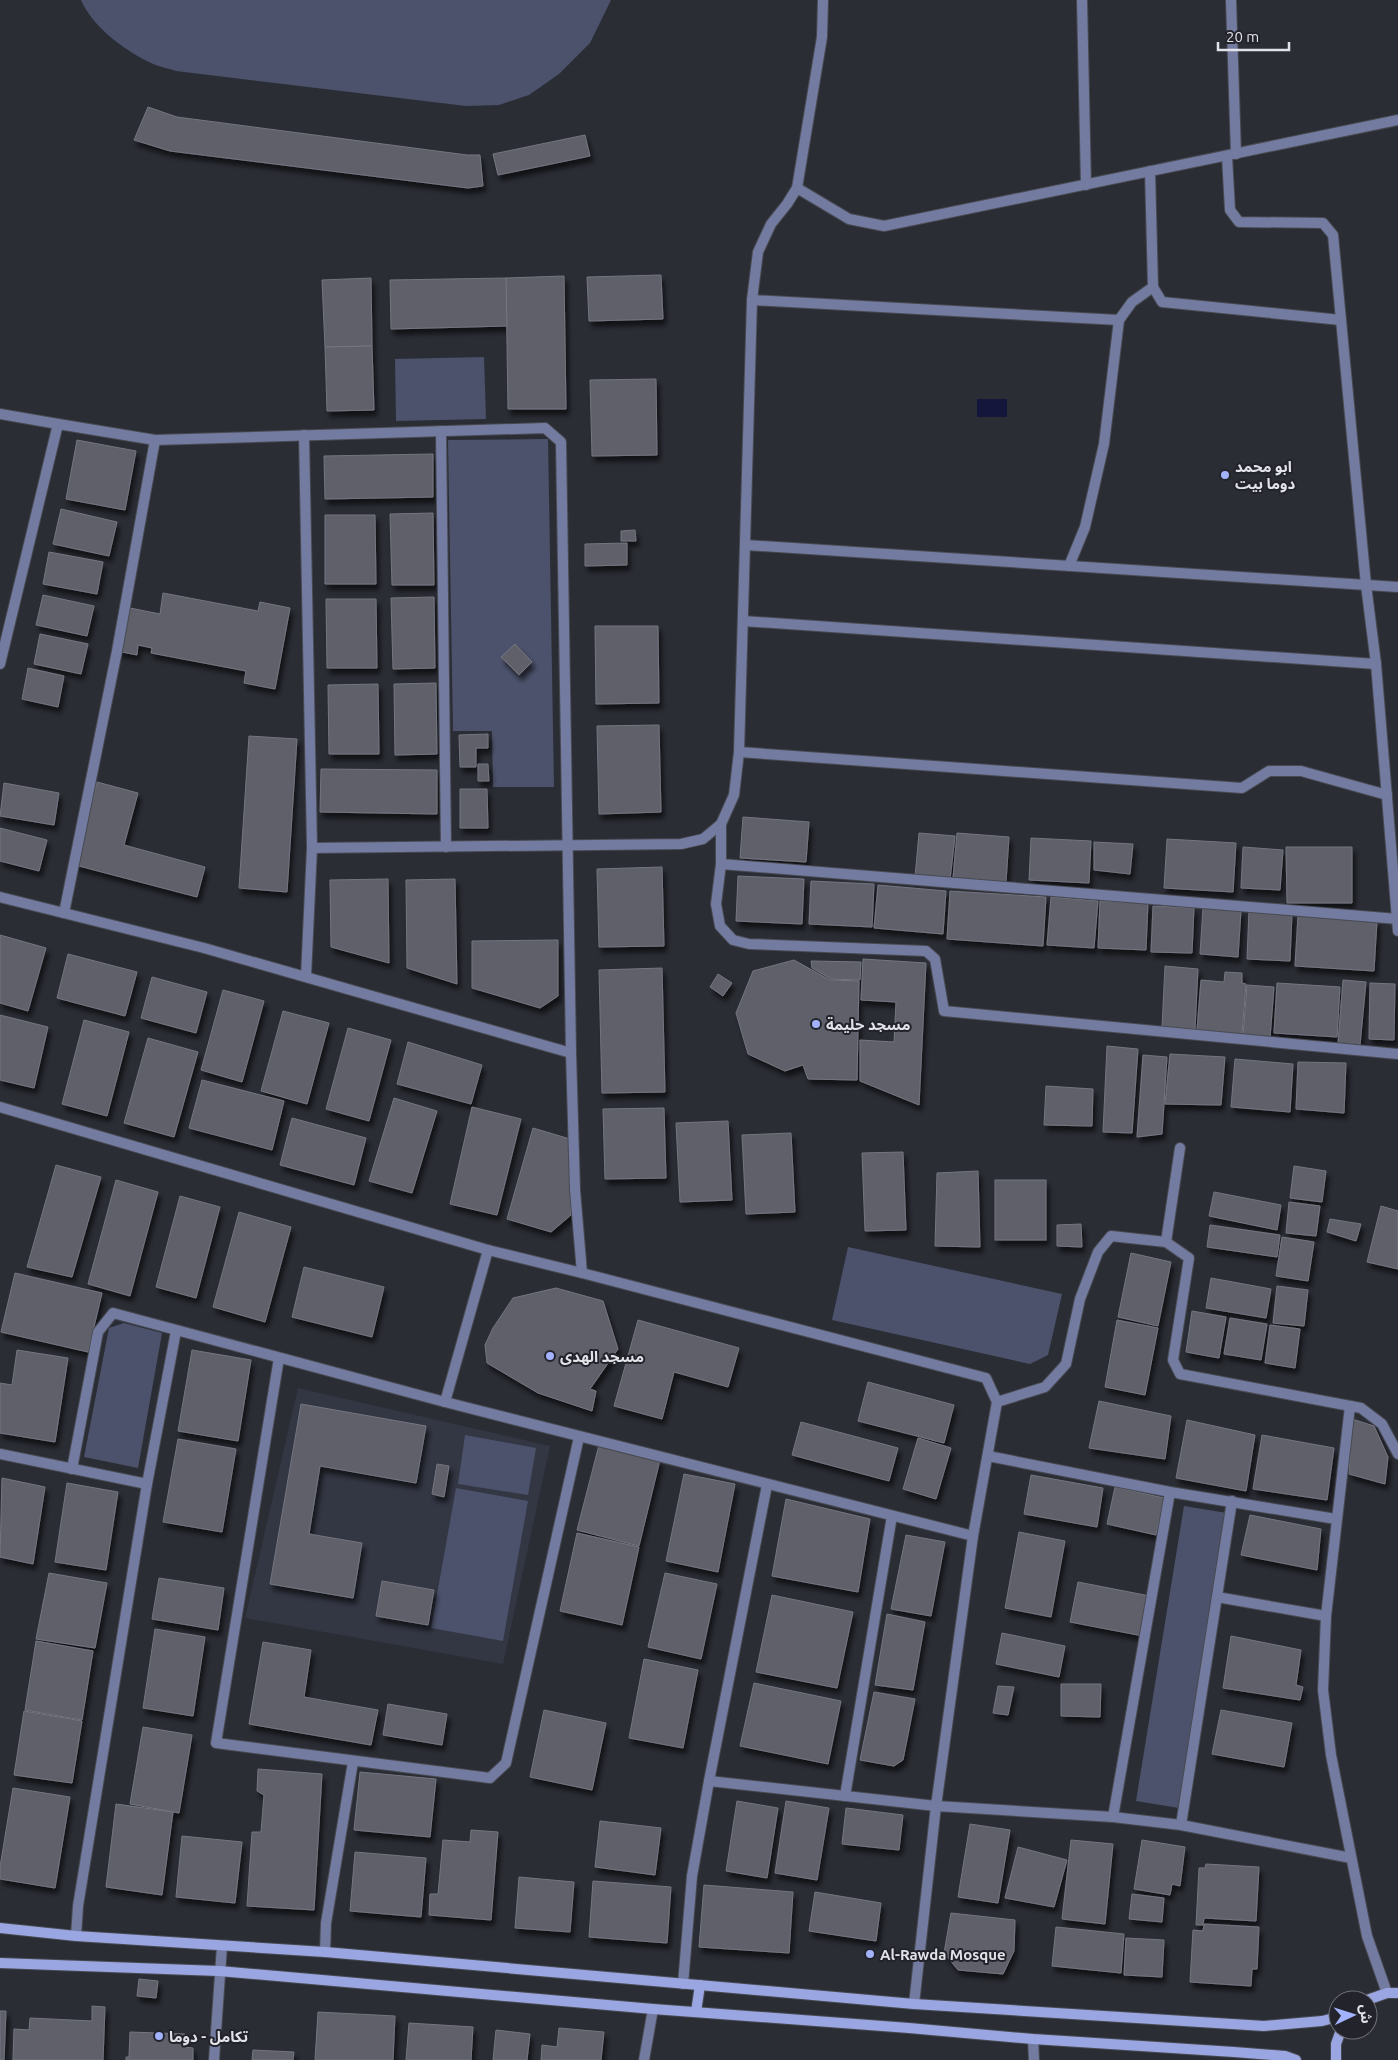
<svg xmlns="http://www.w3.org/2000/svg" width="1398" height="2060" viewBox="0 0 1398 2060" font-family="Ubuntu,'Noto Sans Arabic',sans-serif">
<defs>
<filter id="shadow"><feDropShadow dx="3" dy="5.5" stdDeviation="2.5" flood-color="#0009"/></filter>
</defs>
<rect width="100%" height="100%" fill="#2b2d35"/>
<polygon fill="#333643" points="298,1388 550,1446 503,1664 245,1618"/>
<g fill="#4c526b">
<path d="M81,0H611L590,43L559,74L529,95L499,105L466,106L176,71C166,68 153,65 143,59C119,46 92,25 81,0Z"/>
<polygon points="484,357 486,419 396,421 395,359"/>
<polygon points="548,439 554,787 493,787 492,731 453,731 448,440"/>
<polygon points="848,1247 1062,1294 1048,1355 1030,1364 832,1320"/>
<polygon points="124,1323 162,1333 138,1468 84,1457 109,1328"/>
<polygon points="465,1435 536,1448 528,1495 458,1484"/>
<polygon points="456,1488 528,1501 503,1641 431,1628"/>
<polygon points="1184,1506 1227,1513 1179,1808 1136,1801"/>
</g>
<rect fill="#14173b" x="977" y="399" width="30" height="18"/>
<g fill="#5e606a" stroke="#747680" filter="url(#shadow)">
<polygon points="148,107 177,117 467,155 480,155 483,186 468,188 170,151 134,140"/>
<polygon points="585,135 590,156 498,175 493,154"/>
<polygon points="661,275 663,319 589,321 587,277"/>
<polygon points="564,276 566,409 508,409 506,278"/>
<polygon points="371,278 372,346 325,347 322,280"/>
<polygon points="506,278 507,326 391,329 390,280"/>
<polygon points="372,346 374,410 327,411 325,347"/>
<polygon points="656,379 657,455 592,456 590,380"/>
<polygon points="77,440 136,451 125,510 66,499"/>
<polygon points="433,454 433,497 325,499 324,456"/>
<polygon points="61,509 117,522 109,556 53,544"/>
<polygon points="433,513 434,585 392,585 390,514"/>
<polygon points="325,515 375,515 376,584 325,584"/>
<polygon points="635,530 636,541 621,541 621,531"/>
<polygon points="627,543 627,565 585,566 585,544"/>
<polygon points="49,552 103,562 97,594 43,584"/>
<polygon points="163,593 258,611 260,602 290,608 275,689 244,683 246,671 151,653 152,648 138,645 137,655 117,651 125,607 160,614"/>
<polygon points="43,595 94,606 87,636 36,625"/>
<polygon points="434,597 435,668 393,669 391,598"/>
<polygon points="326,599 376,599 377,668 327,668"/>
<polygon points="595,626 658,626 659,703 596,704"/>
<polygon points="40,634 88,644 81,674 34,664"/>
<polygon points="515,644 532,662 519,675 501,657"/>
<polygon points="28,668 64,676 58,707 22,699"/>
<polygon points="436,683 437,754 395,755 394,684"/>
<polygon points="378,684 379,754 329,754 328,685"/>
<polygon points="659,725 661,812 599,814 597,726"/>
<polygon points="488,734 488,748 476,748 476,767 460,767 459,735"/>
<polygon points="249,736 297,739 287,892 239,888"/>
<polygon points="478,764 488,764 489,781 478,781"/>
<polygon points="321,769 437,770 437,814 320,812"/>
<polygon points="97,782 138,793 124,845 205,867 197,897 75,865"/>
<polygon points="4,783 59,793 54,825 0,816"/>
<polygon points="460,789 487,789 488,828 460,828"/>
<polygon points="743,817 809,822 806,862 740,858"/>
<polygon points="0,828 47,840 39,871 0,861"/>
<polygon points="919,833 955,836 950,880 915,877"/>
<polygon points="957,833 1009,837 1006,882 953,878"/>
<polygon points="1031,838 1091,841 1089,883 1029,880"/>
<polygon points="1167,839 1236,843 1233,892 1164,888"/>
<polygon points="1094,842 1133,844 1130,874 1094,870"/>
<polygon points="1243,847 1283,850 1280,890 1241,888"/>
<polygon points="1286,847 1352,847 1352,903 1287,903"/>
<polygon points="662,867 664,946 599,947 597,869"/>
<polygon points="738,876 804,879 802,924 736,921"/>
<polygon points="388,879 389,963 331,947 330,880"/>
<polygon points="455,879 457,984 407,968 406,880"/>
<polygon points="811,881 874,884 872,927 809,924"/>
<polygon points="878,885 946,891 943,934 874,928"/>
<polygon points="950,891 1046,897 1043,946 947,939"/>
<polygon points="1051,897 1098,901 1094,948 1047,945"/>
<polygon points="1100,901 1148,903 1146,950 1098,948"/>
<polygon points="1153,906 1194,908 1192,953 1151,952"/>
<polygon points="1203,908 1241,911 1238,957 1200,954"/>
<polygon points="1249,911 1292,914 1290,961 1247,959"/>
<polygon points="1298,916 1377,921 1374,971 1295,966"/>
<polygon points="0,935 46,948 28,1011 0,1003"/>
<polygon points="558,940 558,996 540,1008 472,988 472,941"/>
<polygon points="68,954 137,972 125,1016 57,998"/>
<polygon points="863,959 926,963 919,1105 860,1081 860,1040 894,1042 896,1002 861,1000"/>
<polygon points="794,960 830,980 859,981 857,1080 808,1079 803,1065 785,1071 748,1054 736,1013 753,971"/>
<polygon points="811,961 861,962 860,980 831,979 812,968"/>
<polygon points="1165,966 1198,969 1195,1029 1162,1027"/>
<polygon points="662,968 665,1092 602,1093 599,970"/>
<polygon points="1225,972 1242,973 1242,983 1246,984 1242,1034 1197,1030 1201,980 1224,982"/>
<polygon points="718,974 732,983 723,996 710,987"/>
<polygon points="152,977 207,992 196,1033 141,1018"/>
<polygon points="1343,980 1366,982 1360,1045 1338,1043"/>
<polygon points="1277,983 1340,987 1337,1037 1274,1033"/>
<polygon points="1370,983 1395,984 1394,1040 1369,1039"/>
<polygon points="1247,985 1274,987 1270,1038 1243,1036"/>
<polygon points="223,990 264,1001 242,1082 201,1070"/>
<polygon points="283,1011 329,1023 307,1104 261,1091"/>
<polygon points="0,1015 48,1027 34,1088 0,1080"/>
<polygon points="84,1020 129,1032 107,1116 62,1104"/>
<polygon points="348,1028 391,1040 369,1121 326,1109"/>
<polygon points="148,1038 198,1052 174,1137 124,1123"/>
<polygon points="408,1042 482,1065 471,1104 397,1084"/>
<polygon points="1107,1046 1138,1049 1132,1133 1103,1132"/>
<polygon points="1170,1054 1225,1057 1221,1105 1165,1104"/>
<polygon points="1143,1055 1167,1057 1162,1134 1137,1137"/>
<polygon points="1235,1059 1293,1064 1290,1112 1231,1107"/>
<polygon points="1298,1062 1346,1063 1344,1113 1296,1109"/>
<polygon points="202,1080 284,1101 272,1150 189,1128"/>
<polygon points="1046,1086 1093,1089 1092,1126 1044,1125"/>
<polygon points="394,1098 437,1111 412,1193 369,1181"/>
<polygon points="472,1107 521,1119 497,1215 450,1204"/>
<polygon points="664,1108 666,1178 605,1179 603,1109"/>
<polygon points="292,1118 366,1138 354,1185 280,1165"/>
<polygon points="728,1121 732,1200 680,1202 676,1123"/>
<polygon points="533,1128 570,1139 571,1215 551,1232 507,1219"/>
<polygon points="791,1133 795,1212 746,1214 742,1135"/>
<polygon points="903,1152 906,1230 865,1231 862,1153"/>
<polygon points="56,1165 101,1177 72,1277 27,1267"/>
<polygon points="1294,1166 1326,1171 1322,1202 1290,1198"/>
<polygon points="978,1171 980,1247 935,1246 937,1173"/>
<polygon points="116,1180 158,1192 130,1296 88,1284"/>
<rect x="995" y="1180" width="51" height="60"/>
<polygon points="1214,1192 1281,1205 1277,1230 1209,1216"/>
<polygon points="180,1196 220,1207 196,1298 156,1287"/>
<polygon points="1289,1202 1320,1206 1316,1236 1286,1233"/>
<polygon points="1381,1206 1398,1211 1398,1269 1367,1262"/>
<polygon points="239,1212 291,1227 265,1322 213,1307"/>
<polygon points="1330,1219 1361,1224 1356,1241 1327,1232"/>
<polygon points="1081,1224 1082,1247 1057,1246 1057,1225"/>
<polygon points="1210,1225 1280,1235 1277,1257 1207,1247"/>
<polygon points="1282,1237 1314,1242 1308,1281 1276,1276"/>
<polygon points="1131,1253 1171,1262 1158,1326 1118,1317"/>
<polygon points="304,1267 384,1287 372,1337 292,1317"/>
<polygon points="15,1273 102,1293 88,1352 1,1332"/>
<polygon points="1211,1278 1271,1289 1266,1318 1206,1308"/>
<polygon points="1277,1286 1308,1290 1304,1326 1273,1323"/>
<polygon points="556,1288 603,1301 618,1349 590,1389 596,1391 592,1411 538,1393 487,1363 485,1345 493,1328 513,1298"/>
<polygon points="1192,1311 1226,1317 1219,1358 1186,1352"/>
<polygon points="1230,1318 1267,1324 1261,1360 1224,1354"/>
<polygon points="638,1320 739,1348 728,1387 674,1372 662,1419 614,1406"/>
<polygon points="1117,1320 1158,1328 1145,1395 1105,1387"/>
<polygon points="1270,1325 1300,1329 1295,1368 1265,1363"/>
<polygon points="17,1350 68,1358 55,1442 0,1433 0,1383 12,1385"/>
<polygon points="192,1350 251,1360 238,1441 178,1431"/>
<polygon points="868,1382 954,1405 944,1443 858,1421"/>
<polygon points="1099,1401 1171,1416 1165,1459 1089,1448"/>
<polygon points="301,1404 426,1426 416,1483 320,1466 309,1534 362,1543 353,1598 270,1584"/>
<polygon points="1352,1419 1374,1426 1388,1457 1385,1484 1349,1474"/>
<polygon points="1187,1420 1255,1435 1246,1491 1176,1478"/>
<polygon points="801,1422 898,1448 889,1481 792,1455"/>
<polygon points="1262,1435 1334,1448 1327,1500 1253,1489"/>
<polygon points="918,1438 951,1448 936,1499 903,1489"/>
<polygon points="178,1439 236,1449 222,1532 163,1522"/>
<polygon points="599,1445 660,1460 639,1546 577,1530"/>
<polygon points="437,1464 449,1466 444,1497 432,1494"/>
<polygon points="684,1474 735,1484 718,1572 666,1561"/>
<polygon points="1031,1475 1103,1488 1097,1527 1024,1514"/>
<polygon points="2,1478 45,1487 33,1564 0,1557"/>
<polygon points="67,1483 118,1492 106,1570 55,1562"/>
<polygon points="1115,1487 1164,1498 1156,1535 1107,1524"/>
<polygon points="786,1499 870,1519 858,1592 772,1576"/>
<polygon points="1250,1515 1321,1529 1317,1570 1241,1555"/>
<polygon points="1019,1532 1065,1541 1051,1617 1005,1608"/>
<polygon points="577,1533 639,1547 622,1625 560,1611"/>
<polygon points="906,1535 945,1542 931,1616 891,1609"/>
<polygon points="49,1573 107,1583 95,1648 36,1639"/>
<polygon points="665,1573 717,1584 701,1659 648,1647"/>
<polygon points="159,1578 224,1588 218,1630 152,1619"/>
<polygon points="382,1581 434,1590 428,1625 376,1616"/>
<polygon points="1078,1582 1150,1596 1143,1636 1070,1622"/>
<polygon points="772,1595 853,1612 837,1688 756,1672"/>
<polygon points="887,1614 925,1622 913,1690 875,1685"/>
<polygon points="155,1629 205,1637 193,1716 143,1708"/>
<polygon points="1002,1633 1065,1646 1059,1677 996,1664"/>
<polygon points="1231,1636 1301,1650 1296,1685 1303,1687 1300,1700 1223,1688"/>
<polygon points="36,1641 93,1651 82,1720 25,1710"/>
<polygon points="263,1642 311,1650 304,1697 378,1710 371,1745 249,1724"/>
<polygon points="644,1659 698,1670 683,1748 629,1738"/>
<polygon points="754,1683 841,1701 828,1764 740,1746"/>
<polygon points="1061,1684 1101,1684 1100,1717 1061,1716"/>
<polygon points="998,1686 1014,1687 1008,1715 993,1713"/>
<polygon points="874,1692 915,1699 903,1760 894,1766 860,1760"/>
<polygon points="388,1704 447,1714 442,1745 383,1735"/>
<polygon points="544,1710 606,1723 592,1790 530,1777"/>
<polygon points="1221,1710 1292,1723 1284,1767 1212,1754"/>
<polygon points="24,1711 82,1721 72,1783 14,1775"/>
<polygon points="143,1727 192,1735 179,1813 130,1804"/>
<polygon points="258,1769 322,1774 314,1910 247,1906 252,1832 261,1832 264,1795 257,1791"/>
<polygon points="360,1772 436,1779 430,1837 354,1830"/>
<polygon points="13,1788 70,1797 55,1888 0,1879 0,1867"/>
<polygon points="737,1801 778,1808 767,1878 726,1871"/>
<polygon points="786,1801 829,1808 817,1880 775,1873"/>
<polygon points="116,1804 173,1812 162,1895 106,1887"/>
<polygon points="846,1808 903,1815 899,1850 842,1844"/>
<polygon points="600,1821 661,1828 655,1875 595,1867"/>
<polygon points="970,1824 1010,1830 998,1903 958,1897"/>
<polygon points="471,1830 498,1832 491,1920 429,1915 430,1894 438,1894 443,1840 470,1842"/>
<polygon points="182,1836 242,1842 235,1903 176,1897"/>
<polygon points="1071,1840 1113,1844 1105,1924 1062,1919"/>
<polygon points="1142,1840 1185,1847 1180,1886 1172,1884 1170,1895 1134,1889"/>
<polygon points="1018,1847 1067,1860 1054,1907 1005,1898"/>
<polygon points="355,1852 426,1858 421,1917 350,1911"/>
<polygon points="1206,1864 1259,1867 1256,1921 1204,1918 1203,1925 1196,1925 1199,1868 1205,1868"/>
<polygon points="519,1877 574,1882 570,1932 515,1928"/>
<polygon points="593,1881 671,1887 667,1943 589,1937"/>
<polygon points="704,1885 793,1892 789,1953 699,1947"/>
<polygon points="815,1892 881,1903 876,1941 809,1931"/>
<polygon points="1132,1894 1164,1898 1162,1922 1129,1919"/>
<polygon points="951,1913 1015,1920 1014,1951 1003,1974 958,1970 944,1953"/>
<polygon points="1204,1924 1259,1927 1257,1969 1252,1969 1251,1986 1190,1982 1193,1930 1203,1931"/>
<polygon points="1056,1927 1124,1934 1121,1973 1052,1966"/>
<polygon points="1126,1938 1164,1940 1162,1977 1124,1975"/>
<polygon points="139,1979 158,1981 156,1998 137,1996"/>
<polygon points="92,2006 105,2007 103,2060 13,2060 14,2029 29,2030 30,2018 92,2021"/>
<polygon points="0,2011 6,2011 4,2060 0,2060"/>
<polygon points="318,2012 395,2016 393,2060 315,2060"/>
<polygon points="409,2023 473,2027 471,2060 406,2060"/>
<polygon points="559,2028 604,2032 601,2060 541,2060 542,2045 557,2047"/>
<polygon points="496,2030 530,2034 527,2060 493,2060"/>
<polygon points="130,2032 185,2034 184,2047 193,2048 193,2060 126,2060 126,2057 129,2057"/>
<polygon points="253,2050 294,2052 293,2060 252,2060"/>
</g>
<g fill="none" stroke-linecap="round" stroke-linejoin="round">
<g stroke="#484a52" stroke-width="12">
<g id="street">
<polyline points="823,0 822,37 797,188 787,204 771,224 758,252 752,300 739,752 734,795 721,824 721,864 716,904 720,926 733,940 749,944 926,951 935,959 944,1011 1398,1054"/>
<polyline points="1082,0 1086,185"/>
<polyline points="1231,0 1236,154"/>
<polyline points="1227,156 1230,210 1239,222 1323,223 1333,235 1366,585 1376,664 1398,931"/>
<polyline points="1150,171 1153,287 1162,302 1341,320"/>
<polyline points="797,188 849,219 884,226 1398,120"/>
<polyline points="752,300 1119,320"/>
<polyline points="0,414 58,424"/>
<polyline points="441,431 446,847"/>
<polyline points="304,435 312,848 306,976"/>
<polyline points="745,545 1398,587"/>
<polyline points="1069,566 1085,527 1104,444 1119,320 1132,302 1153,287"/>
<polyline points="743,621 1376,664"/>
<polyline points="0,664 58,424 155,440 545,428 561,442 571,1053 575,1190 582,1273"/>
<polyline points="739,752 1242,788 1269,771 1301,771 1387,795"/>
<polyline points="312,848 681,844 703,839 721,824"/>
<polyline points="721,864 1398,919"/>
<polyline points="0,897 204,948 571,1053"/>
<polyline points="64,913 117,651 155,440"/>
<polyline points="0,1107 488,1250 582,1273 986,1378 997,1402 973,1536 936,1806 914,2004"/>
<polyline points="1166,1242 1180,1148"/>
<polyline points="279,1358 216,1743 490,1778 506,1763 579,1437"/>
<polyline points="445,1402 488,1250"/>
<polyline points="997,1402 1045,1387 1066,1364 1080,1299 1098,1252 1111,1236 1166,1242 1189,1258 1173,1360 1180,1374 1361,1408 1382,1424 1398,1454"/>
<polyline points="1350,1406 1326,1616 1323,1690 1331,1755 1367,1936 1387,1993"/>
<polyline points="0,1454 147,1484"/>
<polyline points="988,1456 1170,1492 1336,1519"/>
<polyline points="72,1469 98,1332 113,1313 445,1402 973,1536"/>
<polyline points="1170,1492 1113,1817 1181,1825 1232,1501"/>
<polyline points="1217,1597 1326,1616"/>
<polyline points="709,1781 936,1806 1113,1817"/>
<polyline points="845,1796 892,1516"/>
<polyline points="1181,1825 1351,1858"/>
<polyline points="76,1936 78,1906 147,1484 176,1331"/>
<polyline points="325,1952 326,1923 353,1762"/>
<polyline points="683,1984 692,1876 709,1781 767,1485"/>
<polyline points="1033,2039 1034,2060"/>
<polyline points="214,2060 222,1946"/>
<polyline points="644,2060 653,2009"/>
</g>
</g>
<g stroke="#484a52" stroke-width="12">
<g id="secondary">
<polyline points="0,1928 76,1936 325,1952 914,2004 1264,2026 1322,2021 1338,2017"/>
<polyline points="0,1963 219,1971 653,2009 909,2028 1033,2039 1234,2052 1285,2056 1296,2060"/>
<polyline points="1367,2000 1387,1993 1398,1993"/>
<polyline points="696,2012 700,1985"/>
<polyline points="1336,2060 1336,2044 1341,2030"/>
</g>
</g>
<use href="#street" stroke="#737ba0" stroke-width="10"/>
<use href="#secondary" stroke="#9aa6e1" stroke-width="10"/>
</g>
<g fill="#a3b2fd" stroke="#22232b" stroke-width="2">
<circle cx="1225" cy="475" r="5"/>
<circle cx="816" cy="1024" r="5"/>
<circle cx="550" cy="1356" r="5"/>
<circle cx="870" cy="1954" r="5"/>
<circle cx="159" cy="2036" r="5"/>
</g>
<g text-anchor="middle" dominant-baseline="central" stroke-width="4" stroke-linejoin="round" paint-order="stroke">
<g font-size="15" font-weight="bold" fill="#e2e3e9" stroke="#22232b" text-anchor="start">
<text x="1235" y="466">ابو محمد<tspan x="1235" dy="17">دوما بيت</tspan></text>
<text x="826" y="1024">مسجد حليمة</text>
<text x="560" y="1356">مسجد الهدى</text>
<text x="880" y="1954">Al-Rawda Mosque</text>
<text x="169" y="2036">تكامل - دوما</text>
</g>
</g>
<g transform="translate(1353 2015) rotate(86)"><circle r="24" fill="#22232b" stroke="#6f7077"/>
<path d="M0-4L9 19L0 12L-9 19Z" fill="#a3b2fd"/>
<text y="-8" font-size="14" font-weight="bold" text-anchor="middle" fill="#e2e3e9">ش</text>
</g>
<path d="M1218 42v8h71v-8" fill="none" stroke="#e2e3e9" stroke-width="2.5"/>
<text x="1226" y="42" font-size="15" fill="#e2e3e9" stroke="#22232b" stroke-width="4" paint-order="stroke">20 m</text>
</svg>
